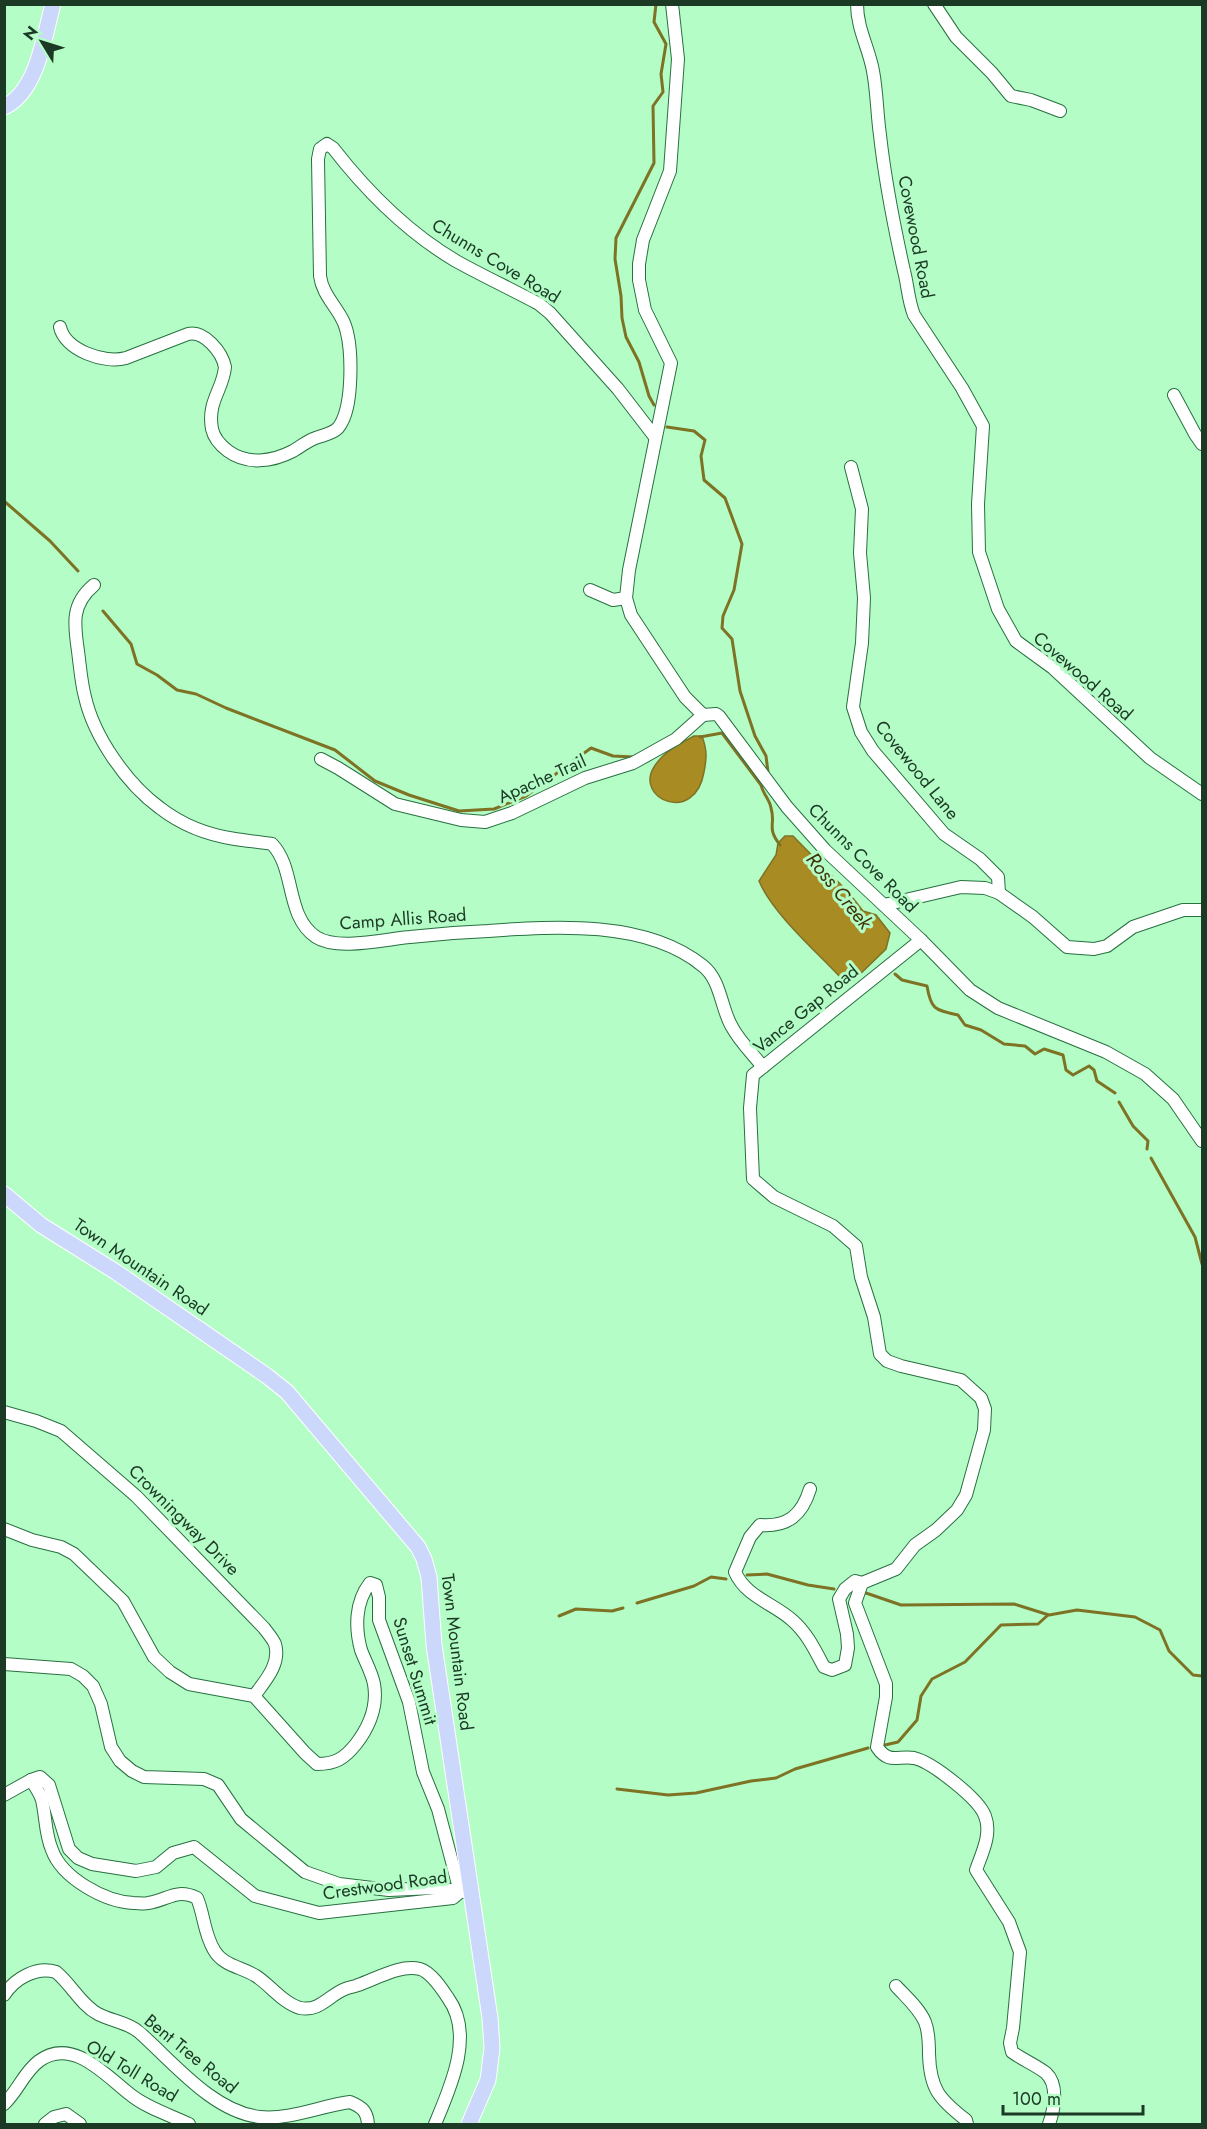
<svg xmlns="http://www.w3.org/2000/svg" width="1207" height="2129" viewBox="0 0 1207 2129" font-family="Jost,sans-serif">
<rect width="100%" height="100%" fill="#b4fdc6"/>
<g fill="#a98b24" stroke="#7e7224" stroke-width="1.5">
<path d="M694,736H702C707,750 707,757 704,772C695,825 634,799 654,767C663,752 679,744 694,736Z"/>
<path d="M785,836H793L849,893L863,911L876,915L890,933L886,949L853,981L841,978C816,951 773,914 759,881L776,855L778,843Z"/>
</g>
<g fill="none" stroke-linecap="round" stroke-linejoin="round">
<g stroke="#7e7224" stroke-width="3">
<polyline points="654,405 649,396 639,362 626,337 622,318 621,296 615,259 616,238 654,163 653,106 663,92 661,74 666,44 654,22 656,4"/>
<polyline points="667,427 694,431 705,440 701,456 704,480 725,498 742,544 734,590 723,616 722,628 732,639 740,691 755,736 766,756 768,772"/>
<polyline points="4,501 50,541 78,571"/>
<polyline points="103,611 131,644 137,664 157,675 177,690 196,694 226,708 335,750 375,781 409,795 459,811 494,809 526,796 591,748 613,756 634,757"/>
<path d="M700,737L722,733L761,785C763,794 770,800 771,808C776,825 766,827 780,845"/>
<path d="M895,974L902,980L927,986C931,1010 935,1010 958,1015L965,1025L981,1030L1004,1044L1025,1046L1035,1054L1044,1049L1063,1055L1066,1070L1073,1075L1089,1066L1094,1070L1097,1081L1115,1093"/>
<polyline points="1119,1102 1133,1126 1148,1141 1147,1149"/>
<polyline points="1151,1158 1195,1237 1202,1264"/>
<polyline points="747,1575 767,1574 808,1585 834,1589"/>
<polyline points="866,1593 901,1605 1014,1604 1049,1615 1077,1610 1135,1617 1160,1630 1169,1651 1193,1675 1202,1676"/>
<polyline points="637,1603 694,1586 711,1577 726,1579"/>
<polyline points="559,1616 576,1609 612,1611 623,1608"/>
<polyline points="885,1745 898,1742 917,1720 921,1696 932,1679 965,1662 1001,1625 1038,1624 1048,1615"/>
<polyline points="617,1789 668,1795 696,1793 751,1781 776,1778 795,1769 868,1748"/>
</g>
<g stroke="#287041" stroke-width="14">
<g id="minor">
<polyline points="672,4 678,59 670,171 643,240 639,264 639,280 645,310 671,363 629,570 626,598 631,615 685,697 703,715 716,714 719,716 787,807 825,850 921,940 970,990 998,1008 1106,1052 1145,1074 1173,1099 1202,1141"/>
<path d="M857,4C857,29 869,48 873,71C877,92 877,114 880,135C885,181 894,226 904,271C908,286 908,300 914,315L962,388L983,426L978,504L979,552L998,609L1016,641L1053,668L1150,758L1202,794"/>
<polyline points="934,4 956,37 992,73 1011,96 1031,100 1060,111"/>
<path d="M60,327C65,350 104,364 126,358L188,334C204,330 222,352 225,367C223,390 207,401 212,429C214,438 220,445 228,451C247,465 272,462 293,451C300,447 306,442 313,439C321,435 331,435 338,428C347,417 349,399 350,384C351,366 351,333 341,317C333,303 322,292 320,276L318,159L320,149L327,144L333,148C368,193 407,232 456,261C483,276 511,289 539,304L550,313L618,389L655,437"/>
<polyline points="1174,395 1195,434 1202,444"/>
<polyline points="851,467 862,509 860,553 864,598 862,643 853,707 861,732 873,751 944,834 980,859 998,877 999,893"/>
<path d="M94,585C71,604 74,624 78,651C80,666 81,682 85,697C94,737 127,784 160,808C182,825 208,835 235,839C248,841 260,842 272,844C296,869 285,916 316,937C337,951 386,939 410,937C436,934 462,932 488,931C555,926 647,920 703,966C721,980 721,1009 732,1027C740,1042 753,1054 763,1067"/>
<polyline points="590,590 613,600 626,598"/>
<polyline points="321,759 338,768 395,804 461,820 485,822 512,813 585,778 633,763 676,739 703,715"/>
<polyline points="884,905 961,887 985,888 999,893 1033,917 1067,947 1094,949 1107,946 1133,927 1183,910 1202,910"/>
<path d="M921,940L753,1075L750,1108L753,1179L774,1197L833,1226L856,1246L861,1277L874,1317L880,1354L887,1361L901,1366L961,1380L981,1398L985,1409L984,1430L966,1495L957,1510L936,1530L915,1545L896,1569L862,1583L855,1603L886,1684V1697L877,1747C889,1765 898,1755 914,1758C932,1762 979,1799 985,1816C992,1834 982,1853 976,1870L1009,1922L1020,1952L1013,2028L1010,2043L1012,2052C1023,2060 1036,2065 1046,2073C1059,2085 1054,2110 1049,2124"/>
<path d="M4,1412L36,1421L61,1431L136,1496L264,1628C267,1632 273,1639 275,1644C281,1664 265,1681 254,1696"/>
<path d="M810,1489C802,1515 788,1527 760,1525L750,1537L735,1572C746,1597 773,1603 792,1620C807,1633 815,1650 824,1667L832,1670L845,1665L848,1648L847,1634L839,1599L845,1589L855,1581L862,1583"/>
<path d="M4,1529L32,1540L61,1547L74,1554L123,1601L154,1657L170,1672L189,1684L254,1696L305,1753L317,1764C335,1764 344,1759 356,1744C369,1727 378,1707 374,1684C372,1673 365,1661 361,1650C355,1628 355,1602 370,1583L376,1585L379,1597V1620L409,1702L423,1772L438,1809L460,1892L453,1898L319,1913L255,1896L194,1847L173,1853L156,1867L136,1871L92,1864L78,1858L69,1849L49,1785L40,1777L31,1780L4,1795"/>
<polyline points="4,1664 71,1669 83,1676 93,1686 101,1704 111,1747 120,1761 132,1771 144,1777 204,1779 218,1785 241,1819 305,1872 339,1884 389,1890 434,1888 466,1892"/>
<path d="M31,1780C35,1786 40,1793 42,1800C46,1817 45,1834 52,1850C62,1878 105,1902 134,1903C139,1903 144,1904 148,1903C168,1900 176,1888 197,1898C204,1914 204,1934 214,1950C223,1966 242,1967 256,1976C270,1985 283,2003 300,2008C320,2012 329,1995 345,1989C349,1987 354,1987 358,1985C376,1979 400,1964 420,1969C431,1972 442,1989 448,1998C475,2035 450,2088 435,2124"/>
<path d="M896,1986C906,1997 919,2008 925,2022C929,2032 929,2044 929,2054C930,2089 939,2099 966,2120L967,2124"/>
<path d="M4,1995C15,1978 37,1966 56,1972C71,1984 81,2005 98,2014C111,2021 127,2022 139,2032C173,2062 213,2112 260,2117C290,2120 320,2106 350,2102C362,2107 367,2111 368,2124"/>
<path d="M4,2104C18,2091 24,2072 39,2061C73,2036 107,2077 131,2095C147,2108 170,2115 189,2124"/>
<polyline points="45,2124 54,2117 66,2114 80,2124"/>
</g>
</g>
<g stroke="#fff" stroke-width="17">
<g id="major">
<path d="M4,107C37,92 44,37 53,4"/>
<polyline points="4,1194 41,1225 116,1272 267,1376 287,1392 418,1547 424,1559 429,1577 434,1645 490,2018 492,2048 488,2080 469,2124"/>
</g>
</g>
<use href="#minor" stroke="#fff" stroke-width="12"/>
<use href="#major" stroke="#ccd7fc" stroke-width="15"/>
</g>
<g text-anchor="middle" dominant-baseline="central" stroke-width="6" stroke-linejoin="round" paint-order="stroke">
<g font-size="18" fill="#1b3924" stroke="#b4fdc6">
<text transform="translate(916 237) rotate(79)">Covewood Road</text>
<text transform="translate(496 261) rotate(31)">Chunns Cove Road</text>
<text transform="translate(1083 676) rotate(41)">Covewood Road</text>
<text transform="translate(917 770) rotate(51)">Covewood Lane</text>
<text transform="translate(542 779) rotate(-24)">Apache Trail</text>
<text transform="translate(863 858) rotate(45)">Chunns Cove Road</text>
<text transform="translate(403 919) rotate(-4)">Camp Allis Road</text>
<text transform="translate(806 1009) rotate(-39)">Vance Gap Road</text>
<text transform="translate(141 1267) rotate(34)">Town Mountain Road</text>
<text transform="translate(184 1520) rotate(45)">Crowningway Drive</text>
<text transform="translate(457 1652) rotate(83)">Town Mountain Road</text>
<text transform="translate(415 1671) rotate(73)">Sunset Summit</text>
<text transform="translate(385 1885) rotate(-8)">Crestwood Road</text>
<text transform="translate(191 2054) rotate(39)">Bent Tree Road</text>
<text transform="translate(132 2071) rotate(31)">Old Toll Road</text>
</g>
<g font-size="20" font-style="italic" fill="#42350b" stroke="#b4fdc6">
<text transform="translate(839 891) rotate(51)">Ross Creek</text>
</g>
</g>
<rect width="1207" height="2129" fill="none" stroke="#1b3924" stroke-width="12"/>
<g transform="translate(42 42) rotate(308)" stroke="#b4fdc6" stroke-width="4.5" paint-order="stroke">
<path d="M0-4.5L10 22L0 15L-10 22Z" fill="#1b3924"/>
<text y="-9" font-size="16" font-weight="bold" text-anchor="middle" fill="#1b3924">N</text>
</g>
<path d="M1003 2105v9h140v-9" fill="none" stroke="#1b3924" stroke-width="3"/>
<text x="1012" y="2105" font-size="18" fill="#1b3924" stroke="#b4fdc6" stroke-width="4.5" paint-order="stroke">100 m</text>
</svg>
